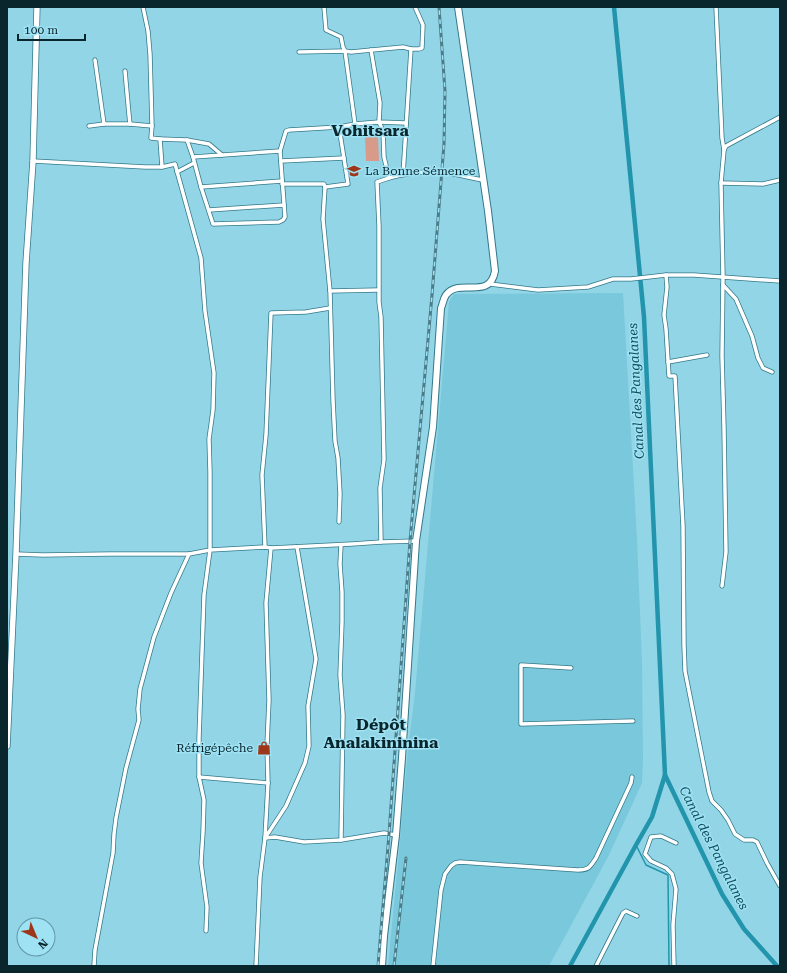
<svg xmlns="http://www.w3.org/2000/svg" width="787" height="973" viewBox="0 0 787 973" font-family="'Roboto Serif',serif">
<rect width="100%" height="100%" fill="#91d5e7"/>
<polygon fill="#7ac8db" points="623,293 637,539 642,662 643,759 642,783 608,857 549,966 388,966 399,852 408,749 415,693 449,302 454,294"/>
<polygon fill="#d89a89" points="365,137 378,137 379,161 366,161"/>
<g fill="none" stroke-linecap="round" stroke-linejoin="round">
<polyline stroke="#2295ad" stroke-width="1.5" points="636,845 646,865 668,875 669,966"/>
<g stroke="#2295ad" stroke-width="4.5">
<polyline points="665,775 722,894 744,929 777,966"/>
<polyline points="570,966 636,845 652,817 665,775 644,317 614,7"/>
</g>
<g stroke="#337888" stroke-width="5">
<g id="minor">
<polyline points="324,7 326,30 341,37 343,47 345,51 355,124"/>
<polyline points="716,7 722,138 724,150 721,183 723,277 722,356 724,428 726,552 722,586"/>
<polyline points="411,49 419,49 422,48 423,25 415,7"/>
<polyline points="371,50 380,103 379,122 406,123"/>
<polyline points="299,52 345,51 351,52 403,47 411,49 403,175"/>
<polyline points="95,60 104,124"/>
<polyline points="125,71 129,115 130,124"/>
<polyline points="89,126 104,124 130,124 152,126"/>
<polyline points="160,139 187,140 209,144 222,155"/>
<polyline points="187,140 193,157 201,187 213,224 279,222 283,220 285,217 280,151 286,131 289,130 339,127 355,124 379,122 383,131 384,157 389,178"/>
<polyline points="724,150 726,146 780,117"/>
<polyline points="193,157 280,151"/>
<polyline points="33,161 145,167 162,167"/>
<polyline points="281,161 344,158"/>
<polyline points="177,172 194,163"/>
<polyline points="721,183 763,184 780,180"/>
<polyline points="282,184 324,184 325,187 323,219 330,291 333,400 335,441 338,458 340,494 339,522"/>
<polyline points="201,187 282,181"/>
<polyline points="325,187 348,184 339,127"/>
<polyline points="209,210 284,205"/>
<polyline points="666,275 667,287 664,315 666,329 669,376 675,376 683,526 684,645 685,671 709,792 712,801 721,810 728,820 735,834 744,840 753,840 757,842 767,863 780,886"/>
<polyline points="490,284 538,290 588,287 613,279 631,279 666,275 694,275 780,281"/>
<polyline points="723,285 736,299 752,336 758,358 763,368 772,372"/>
<polyline points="330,291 378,290"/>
<polyline points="668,362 707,355"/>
<path d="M381,542L380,488L384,460L381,317L379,302V226L377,182C396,175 419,171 440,172C453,173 470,178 483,180"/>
<polyline points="341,545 340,564 342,592 342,622 340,675 343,715 341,840"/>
<polyline points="265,547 262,475 266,435 271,313 306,312 330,308"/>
<polyline points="16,554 43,555 109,554 189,554"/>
<polyline points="571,668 521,665 521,724 633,721"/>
<polyline points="199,777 268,783"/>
<polyline points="265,838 286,806 305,763 309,746 308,706 316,659 297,547"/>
<polyline points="265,838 275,837 304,842 341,840 384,833 396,835"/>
<polyline points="206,931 207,907 201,863 203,832 204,800 199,777 199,738 204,595 210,550 265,547 271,548"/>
<polyline points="94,966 95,950 113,853 114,834 116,818 126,768 139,720 138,709 140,689 154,637 171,593 189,554 210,550 210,472 209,439 213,410 214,373 205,311 201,258 175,164 162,167 160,139 151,138 152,126 150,54 148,31 143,7"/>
<polyline points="256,966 260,877 265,838 268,783 267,745 269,700 266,603 271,548 352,544 381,542 416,541"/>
<path d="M433,966L441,890L445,874L451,866L455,863L460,862L578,870C589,870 590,867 596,858L631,783L632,777"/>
<polyline points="596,966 623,913 626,911 637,916"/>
<polyline points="674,966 673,925 676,889 672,874 666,868 651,861 645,854 651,837 661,836 676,843"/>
</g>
</g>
<g stroke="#337888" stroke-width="7">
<polyline id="secondary" points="7,746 16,554 26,263 33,161 37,7"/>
</g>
<g stroke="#337888" stroke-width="8">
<path id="primary" d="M382,966L384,936L396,835L402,758L416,541L433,427L441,308C443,304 443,299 446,295C459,277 490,301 495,271L488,211L458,7"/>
</g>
<use href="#minor" stroke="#fff" stroke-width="3.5"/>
<use href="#secondary" stroke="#fff" stroke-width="5.5"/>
<use href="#primary" stroke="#fff" stroke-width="6"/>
<g stroke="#4c7c89" stroke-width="3">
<g id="rail">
<polyline points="378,966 389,834 410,541 432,295 444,144 445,91 439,7"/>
<polyline points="394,966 406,858"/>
</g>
</g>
<use href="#rail" stroke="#9ee2f4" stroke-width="1.5" stroke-dasharray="4.5" stroke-linecap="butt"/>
</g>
<defs>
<g id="school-bare" transform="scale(1.08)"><path d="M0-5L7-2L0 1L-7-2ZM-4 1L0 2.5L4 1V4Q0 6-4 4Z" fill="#9e3619" stroke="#9ee2f4" stroke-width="2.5" paint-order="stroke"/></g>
<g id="shop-bare" transform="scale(1.08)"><path d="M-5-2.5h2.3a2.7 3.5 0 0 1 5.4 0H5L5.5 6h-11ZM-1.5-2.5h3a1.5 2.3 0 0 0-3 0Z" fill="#9e3619" stroke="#9ee2f4" stroke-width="2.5" paint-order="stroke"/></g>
</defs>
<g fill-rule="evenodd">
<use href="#school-bare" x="354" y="171"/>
<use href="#shop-bare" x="264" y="748"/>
</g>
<g text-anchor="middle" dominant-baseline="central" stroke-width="3" stroke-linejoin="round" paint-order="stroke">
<g font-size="12" fill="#09262d" stroke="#9ee2f4" text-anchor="start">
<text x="365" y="171">La Bonne Sémence</text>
<text x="253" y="748" text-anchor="end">Réfrigépêche</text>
</g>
<g font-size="13" font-style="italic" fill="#0f4d5a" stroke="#9ee2f4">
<text transform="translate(636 391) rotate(-93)">Canal des Pangalanes</text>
<text transform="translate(714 848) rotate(63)">Canal des Pangalanes</text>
</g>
<g font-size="16" font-weight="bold" fill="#09262d" stroke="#9ee2f4">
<text x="370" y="130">Vohitsara</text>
<text x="381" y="724">Dépôt<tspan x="381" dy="18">Analakininina</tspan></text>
</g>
</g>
<rect width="787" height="973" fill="none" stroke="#09262d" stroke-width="16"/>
<g transform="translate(36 937) rotate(136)"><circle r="19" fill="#9ee2f4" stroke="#6297a4"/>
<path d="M0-3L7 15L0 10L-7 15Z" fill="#9e3619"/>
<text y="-6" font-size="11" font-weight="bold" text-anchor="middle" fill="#09262d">N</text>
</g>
<path d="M18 34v6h67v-6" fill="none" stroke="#09262d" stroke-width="2"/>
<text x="24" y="34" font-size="12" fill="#09262d" stroke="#9ee2f4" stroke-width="3" paint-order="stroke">100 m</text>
</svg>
